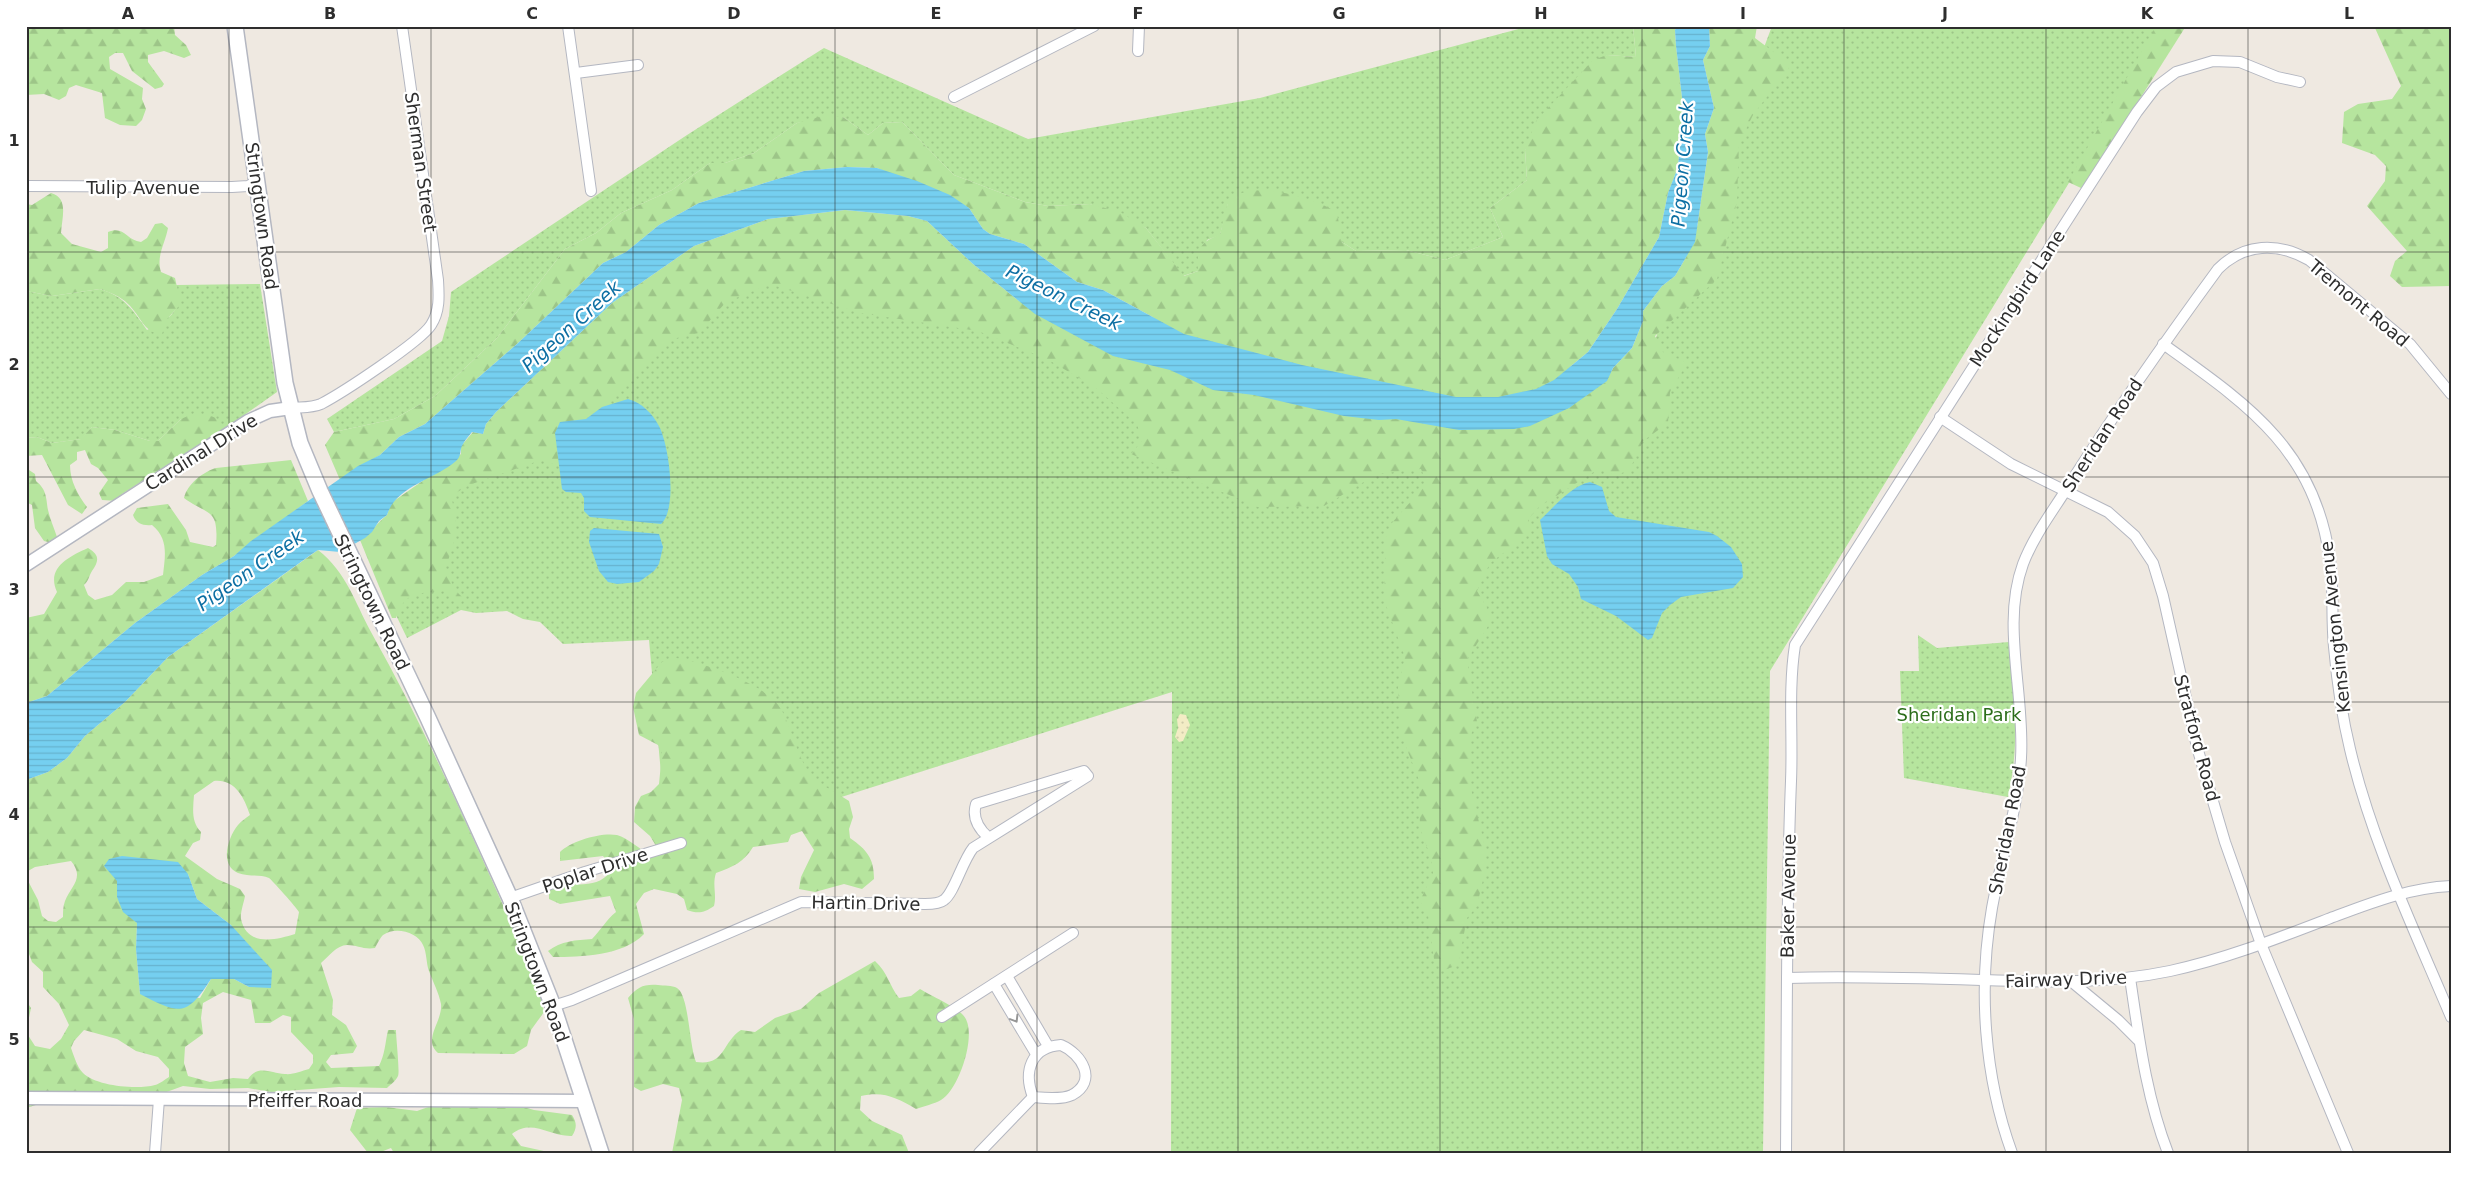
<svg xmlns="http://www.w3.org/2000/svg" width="2477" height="1179" viewBox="0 0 2477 1179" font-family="'DejaVu Sans',sans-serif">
<defs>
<pattern id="green-dots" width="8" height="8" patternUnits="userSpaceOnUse" patternTransform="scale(1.25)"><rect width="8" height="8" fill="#b6e59e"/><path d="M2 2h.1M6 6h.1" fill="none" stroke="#9dc588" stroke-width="1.8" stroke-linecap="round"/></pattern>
<pattern id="forest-firs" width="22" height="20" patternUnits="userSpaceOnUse" patternTransform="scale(1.25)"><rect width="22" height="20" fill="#b6e59e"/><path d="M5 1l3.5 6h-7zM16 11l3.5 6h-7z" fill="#9dc588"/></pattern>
<pattern id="sand-dots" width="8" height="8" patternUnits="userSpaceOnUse" patternTransform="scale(1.25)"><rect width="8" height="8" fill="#f3ecc5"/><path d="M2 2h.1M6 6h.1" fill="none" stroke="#d1cbaa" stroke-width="1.8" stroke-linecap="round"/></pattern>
<pattern id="water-rules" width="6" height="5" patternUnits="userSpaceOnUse" patternTransform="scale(1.25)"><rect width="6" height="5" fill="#75cff0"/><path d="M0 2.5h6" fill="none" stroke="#66b2ce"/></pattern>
</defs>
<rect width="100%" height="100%" fill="#efe9e1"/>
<g fill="url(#green-dots)">
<polygon points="1530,26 1633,26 1636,57 1607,55 1525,150 1527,180 1490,208 1503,237 1445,260 1406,250 1356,251 1342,242 1228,204 1220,235 1207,240 1198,271 1183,276 1146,228 1090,204 1048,206 1025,202 954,175 902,122 883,123 868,135 843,117 797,123 754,153 725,163 710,163 672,190 621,213 596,233 565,249 497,338 435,396 394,419 334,432 327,419 442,341 449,316 451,292 687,135 824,48 1028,139 1260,98"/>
<polygon points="1772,26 2165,26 1770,671 1763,1153 1171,1153 1172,692 668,852 649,640 563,644 540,622 523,619 507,611 476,613 461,610 407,638 362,544 746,269 1642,375"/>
<path d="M260,284L277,392L223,430L181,419L158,441H150L115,430L92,427L82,439L52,443L37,437L26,438V291L52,296L100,289C124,296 133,310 147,330C170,317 183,313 176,285Z"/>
<path d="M1918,635L1937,648L2009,642C2015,694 2020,745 2008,797L1904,778L1900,671H1919Z"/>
</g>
<g fill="url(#forest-firs)" fill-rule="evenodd">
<polygon points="26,26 174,26 175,35 186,45 191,55 184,58 164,51 148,55 148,62 164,84 162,87 155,89 132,71 123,53 115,53 109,57 110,69 143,88 142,99 146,109 142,120 136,126 120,125 105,118 102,93 76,85 69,88 66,96 59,100 44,94 26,95"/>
<path d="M1633,26H1677L1675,30L1676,46L1683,106L1678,167L1668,193L1659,237L1617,309L1588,352L1554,380L1535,389L1498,397H1456L1302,365L1184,334L1103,290L1077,282L1024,244L990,234L983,229L969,208L877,168L847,167L804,171L699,203L659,225L626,252L603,263L517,344L425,424L399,437L380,455L340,480L325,445L334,432L394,419L435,396L497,338L565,249L596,233L621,213L672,190L710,163H725L754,153L797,123L826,115L843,117L868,135L883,123L902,122L954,175L1025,202L1048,206L1090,204L1120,212L1146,228L1184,276L1198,271C1197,249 1199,243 1220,234C1223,225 1223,212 1228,204C1245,175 1315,199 1337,212L1342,242L1356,251L1406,250L1445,260L1503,237L1490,208L1527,180L1525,150L1536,121L1593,60L1607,55L1636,57Z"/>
<path d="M1709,26H1757L1755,38L1791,65L1753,115L1739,143L1737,202L1717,279L1655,336L1663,352L1687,363L1670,392L1668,423L1643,441L1629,471L1614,475L1600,468L1539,507L1529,518V534L1490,563L1477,591L1493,618L1467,660L1477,722L1470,736L1471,789L1484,843V875L1477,906L1467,918L1458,965L1444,970L1434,959L1428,914L1420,901L1433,873L1431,858L1420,828L1419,780L1401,734L1398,688L1405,657L1384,600L1386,537L1391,524L1427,483L1421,469L1377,474L1324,506L1258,507L1131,454L1142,441L1137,424L1096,388L1047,359L978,331L860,313L770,284L726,302L699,333L668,340L602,407L586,419L572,422L555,433L559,466L541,460L469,485L451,496C459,528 457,538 445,568L455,590L463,598L461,603L445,591C420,593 404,591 396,618H392L360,540C372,534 376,523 387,515L391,503L461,454V446L473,432L483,434L486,424L496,412L612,303L694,246L768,219L845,210L908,216L927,221L973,264L1035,314L1113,356L1170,370L1213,390L1254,395L1379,420L1396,419L1459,430L1514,429L1530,426L1569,408L1607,381L1613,368L1632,348L1643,321V311L1662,286L1675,276L1695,242L1708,152L1705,134L1714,108L1703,60L1710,46Z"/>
<polygon points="2156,26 2186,26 2091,176 2081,188 2068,182"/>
<polygon points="2373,26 2451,26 2451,286 2402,287 2390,276 2395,261 2407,251 2367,206 2385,181 2386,166 2375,155 2342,143 2344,112 2358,104 2392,99 2401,86 2375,28"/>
<path d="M51,193C69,198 62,217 61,233L72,244L101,252L108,248V232C124,225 126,240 141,242L147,238L155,224L162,223L168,228C165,244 156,256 161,272L175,278L180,300L178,307L167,319L162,334C143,333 141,316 128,304C122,297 109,292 100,289L52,296L26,291V204L32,205Z"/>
<path d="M195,413C209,416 221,415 223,430L122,494L117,501L102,500L99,493L108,480L98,468L91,464L85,450L77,452V460L70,465C70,481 78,495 87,507L82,514L68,505L42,455L26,456V438L37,437L52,443L81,439L92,427L115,430L150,441H158L181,419Z"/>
<path d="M291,460L308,501L234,556L202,575L135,623L47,696L26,703V618L44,614L57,592C46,568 68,557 88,548C100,555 99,561 92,571C89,576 89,580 84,585L88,595L95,600L112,595L126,582H144L163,575C165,556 169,539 152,525C144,526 136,524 133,515L137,508L168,504L186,530L190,542L213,547L216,545C219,507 208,516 184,498C187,484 203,472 216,468Z"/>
<path d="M26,465L29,470L35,474L36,481C47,490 46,498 48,510C50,519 54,528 57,537L52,543L44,541L35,528L32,505L26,502Z"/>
<path d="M318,550C347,573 354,601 371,632C434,744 484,864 537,981L544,1012L531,1030L527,1046L514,1054L438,1053C422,1040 443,1021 441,1004C439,993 433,982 429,971C426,963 427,953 423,945C418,932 395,926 383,935C380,938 377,944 375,948C364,950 357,945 347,945C337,945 328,957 321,963L333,1000L332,1015L346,1025L357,1046L353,1053L331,1055L326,1062L331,1068L379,1066C385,1054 385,1044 388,1030H396C396,1038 400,1072 398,1076C396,1081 390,1085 387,1088L339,1087L271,1092L248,1088L210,1089L183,1086L161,1094L69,1095L26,1108V1003L27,1002L31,1008L26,1032L35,1046L50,1049L61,1039L69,1025L59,1004L43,987V972L32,962L26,946V780L48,772L67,758L85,736L125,702L168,657ZM214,781C235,779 244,797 250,815C246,818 241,821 238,825C228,837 219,865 238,873C248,877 260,874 269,878C271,879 297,908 299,912L295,934C276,940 247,947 241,919C240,913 244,902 245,896L240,889L217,879L185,856L193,843L200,840L201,832C191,822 193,809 194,795ZM71,861C85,878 71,886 65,901C63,906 63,912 63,917L56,922L48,921L42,916L38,900L27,879L28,871L35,867ZM188,874L197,899L231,925L249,987L234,979H211L200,998L140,994L136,949L137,923L117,897V881ZM223,992L251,1000L255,1023H270L283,1015L291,1017V1032L313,1055V1063L309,1069C301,1071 293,1075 285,1074C270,1073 258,1064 248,1079L233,1078L210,1082L188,1076L184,1063L185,1047L203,1034L201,1018L203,1003ZM84,1030L117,1039L136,1051L158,1057L169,1069V1077C165,1079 160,1084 155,1085C137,1090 96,1086 83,1073C77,1067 74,1056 71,1048L74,1041Z"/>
<path d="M676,658C702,662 768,685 781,709C792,728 799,766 816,781C826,788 839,794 849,801L853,817L849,829L850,838C867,850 874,858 874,879L862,889L844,884L815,892L799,889L801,877L814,850L802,831L791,835L788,842L753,847C744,862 733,867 716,873C712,885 717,894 714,906C704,913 698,914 687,910L684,899L677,894L654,889L644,893L636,904L644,934C623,956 581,957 553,957L548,951C561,941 576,940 592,939C601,930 606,920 616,912L610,896L560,904L549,899V889C570,879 600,893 612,868L603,856L560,861V852C571,841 601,832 617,835C628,838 641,850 651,856L658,849L650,836L634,822L635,807L641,796L651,792L659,784L662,753L658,745L639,735L633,707L636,693L662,662Z"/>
<path d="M875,961C888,973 889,985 899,998L911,996L920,989C931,996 955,1006 963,1015C979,1031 959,1090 941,1100C934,1104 924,1106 916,1109C897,1098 884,1091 861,1096L860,1110L872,1121L902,1135L909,1153H672L682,1100L679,1088L663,1084L641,1091L634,1087V1019L628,998C638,987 643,984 658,985C664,986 672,985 677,988C689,995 689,1045 696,1062C726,1066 721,1043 741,1030L755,1032L775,1018L801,1009L819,993Z"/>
<path d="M513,1104L534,1110L572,1115C577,1123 577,1128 572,1136C550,1137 532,1118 512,1134L521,1146L553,1153H394L391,1148L378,1153H368L350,1130L357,1108L386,1107L417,1111L431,1106L469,1107Z"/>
</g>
<polygon fill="url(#sand-dots)" points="1180,714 1186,715 1190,725 1183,741 1179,742 1175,737 1178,728 1177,719"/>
<g fill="url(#water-rules)">
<path d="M1677,26H1709L1710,46L1703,60L1714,108L1705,134L1708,152L1695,242L1675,276L1662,286L1643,311V321L1632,348L1613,368L1607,381L1569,408L1530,426L1514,429L1459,430L1396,419L1379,420L1344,416L1254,395L1213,390L1170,370L1113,356L1035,314L973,264L927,221L908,216L845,210L768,219L694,246L612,303L496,412L486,424L483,434L472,432C469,436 465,440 463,444C459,450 462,456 456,461C434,480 396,486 387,515L379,521L372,532L365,538L340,552L318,550L312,554L168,657L125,702L85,736L67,758L48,772L26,780V703L47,696L135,623L202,575L234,556L251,541L358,466L380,455L399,437L425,424L517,344L603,263L626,252L659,225L699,203L804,171L847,167L877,168L917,181L950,195L969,208L983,229L990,234L1024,244L1077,282L1103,290L1184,334L1302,365L1456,397H1498L1536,389L1554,380L1588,352L1617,309L1659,237L1668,193L1678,167L1683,106L1676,46L1675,30Z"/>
<path d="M628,399C642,403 652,413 659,426C669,445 678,509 661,524L590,517L584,511V498L581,493L566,492L562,489L555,433L560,422L586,419L602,407Z"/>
<path d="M1590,482L1602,487L1609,511L1616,517L1709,532L1717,536L1731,547L1742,564L1743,577L1733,588L1681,597L1670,605L1662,613L1652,638L1648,640L1616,616L1581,599L1578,587L1569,574L1552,564L1547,556L1540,520C1554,507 1571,486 1590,482Z"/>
<polygon points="594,528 659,534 663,547 659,564 654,571 639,582 617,584 608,582 599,571 589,542 590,531"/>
<path d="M122,856L178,862L188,874L197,899L231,925L272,970L271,988L249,987L234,979H211C186,1018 179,1014 140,994L136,949L137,923L123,912L117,897V881L104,866L109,859Z"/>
</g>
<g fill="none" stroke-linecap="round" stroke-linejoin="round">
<g stroke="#b4b7c1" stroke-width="12">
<g id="minor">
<polyline points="568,26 591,191"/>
<polyline points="1138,51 1139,26"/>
<polyline points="576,73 638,65"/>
<polyline points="954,97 1094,26"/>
<polyline points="26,186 232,187 248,186 258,181"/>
<path d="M2163,344C2247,404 2315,449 2330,560C2334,588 2331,618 2334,647C2337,681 2342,716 2350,749C2372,842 2414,929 2451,1017"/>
<path d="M291,408C301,407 312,408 321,404C342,393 420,342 431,325C440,311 439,296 438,280L402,26"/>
<polyline points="1940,417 2011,464 2108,512 2135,536 2153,563 2163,596 2197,747 2225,842 2261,944 2348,1153"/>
<polyline points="510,898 585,872 681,843"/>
<polyline points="1007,976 1048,1046"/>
<path d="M1787,978C1852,976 1917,978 1983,980C2046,982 2108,984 2170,971C2225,959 2276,939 2328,919C2368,904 2407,888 2451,886"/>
<path d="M2130,978C2139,1038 2146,1096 2168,1153"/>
<polyline points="2072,982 2118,1020 2138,1040"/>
<polyline points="994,984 1036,1054"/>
<path d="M553,1006L572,1000L801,902L925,904C931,904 939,904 944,900C954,893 962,862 973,848L1088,776L1084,771L976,804C972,817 978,828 988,837"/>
<polyline points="942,1017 1073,933"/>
<path d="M1061,1045C1082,1054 1098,1081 1072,1095C1061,1100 1045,1098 1033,1097C1023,1071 1031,1047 1061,1045Z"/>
<polyline points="155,1153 159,1099"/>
<polyline points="979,1153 1033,1097"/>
<path d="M1786,1153C1787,1029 1786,905 1791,781C1793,736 1788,690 1795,645L2084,194L2137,112L2156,87L2176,72L2213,61L2240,62L2277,77L2300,82"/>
<path d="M2012,1153C1984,1076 1978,988 1992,908C2001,858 2018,809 2021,758C2025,694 2001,624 2023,564C2034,535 2053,511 2069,485C2116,411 2166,340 2218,269C2244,243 2278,242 2309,260L2410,344L2451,394"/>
</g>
</g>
<g stroke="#b4b7c1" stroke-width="15">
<g id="tertiary">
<polyline points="26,565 248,421 270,411 291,408"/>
<polyline points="26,1098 584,1101"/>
</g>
</g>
<g stroke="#b4b7c1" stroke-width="18">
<polyline id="secondary" points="235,26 285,383 300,443 320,491 428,718 510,898 553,1006 601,1153"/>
</g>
<use href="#minor" stroke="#fff" stroke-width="10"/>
<use href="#tertiary" stroke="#fff" stroke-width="12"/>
<use href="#secondary" stroke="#fff" stroke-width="15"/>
</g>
<defs><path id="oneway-chevron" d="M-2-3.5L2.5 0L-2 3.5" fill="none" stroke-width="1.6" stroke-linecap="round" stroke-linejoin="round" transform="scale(1.25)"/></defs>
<use stroke="#969696" href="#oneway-chevron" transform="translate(1015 1019) rotate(59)"/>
<path fill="none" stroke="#2e2e2e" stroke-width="1" stroke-opacity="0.55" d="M229,26V1153M431,26V1153M633,26V1153M835,26V1153M1037,26V1153M1238,26V1153M1440,26V1153M1642,26V1153M1844,26V1153M2046,26V1153M2248,26V1153M26,252H2451M26,477H2451M26,702H2451M26,927H2451"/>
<g text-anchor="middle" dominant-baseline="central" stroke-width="4.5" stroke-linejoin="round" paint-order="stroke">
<g font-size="18" fill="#2e2e2e" stroke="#fff">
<text transform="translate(421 162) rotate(82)">Sherman Street</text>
<text x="143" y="187">Tulip Avenue</text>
<text transform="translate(262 216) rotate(82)">Stringtown Road</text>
<text transform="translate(2017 298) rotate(-57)">Mockingbird Lane</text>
<text transform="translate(2359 303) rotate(40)">Tremont Road</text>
<text transform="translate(2102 435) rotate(-57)">Sheridan Road</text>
<text transform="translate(201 452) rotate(-32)">Cardinal Drive</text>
<text transform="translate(372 602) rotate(64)">Stringtown Road</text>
<text transform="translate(2335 627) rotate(-96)">Kensington Avenue</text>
<text transform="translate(2197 738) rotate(75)">Stratford Road</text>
<text transform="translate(2007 830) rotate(-79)">Sheridan Road</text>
<text transform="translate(595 870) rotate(-18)">Poplar Drive</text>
<text transform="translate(1788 896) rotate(-89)">Baker Avenue</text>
<text transform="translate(866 903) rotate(1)">Hartin Drive</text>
<text transform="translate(537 972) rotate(69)">Stringtown Road</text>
<text transform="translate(2066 979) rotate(-2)">Fairway Drive</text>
<text x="305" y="1100">Pfeiffer Road</text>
</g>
<g font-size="18" fill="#2c6e1b" stroke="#fff">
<text x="1959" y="714">Sheridan Park</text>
</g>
<g font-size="19" font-style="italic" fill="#0d6fa3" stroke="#fff">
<text transform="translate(1682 164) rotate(-86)">Pigeon Creek</text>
<text transform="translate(1064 297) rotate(26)">Pigeon Creek</text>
<text transform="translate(571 326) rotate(-42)">Pigeon Creek</text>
<text transform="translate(250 570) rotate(-35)">Pigeon Creek</text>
</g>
</g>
<rect width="2477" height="1179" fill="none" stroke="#ffffff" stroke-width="55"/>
<rect x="28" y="28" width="2422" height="1124" fill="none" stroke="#2e2e2e" stroke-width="2"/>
<g font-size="16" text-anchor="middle" font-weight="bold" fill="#2e2e2e">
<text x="128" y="19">A</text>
<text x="330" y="19">B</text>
<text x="532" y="19">C</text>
<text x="734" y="19">D</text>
<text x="936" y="19">E</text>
<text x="1138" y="19">F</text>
<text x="1339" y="19">G</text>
<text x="1541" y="19">H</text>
<text x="1743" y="19">I</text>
<text x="1945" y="19">J</text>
<text x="2147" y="19">K</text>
<text x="2349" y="19">L</text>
<text x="14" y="146">1</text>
<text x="14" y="370">2</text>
<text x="14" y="595">3</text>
<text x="14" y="820">4</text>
<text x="14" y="1045">5</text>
</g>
</svg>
